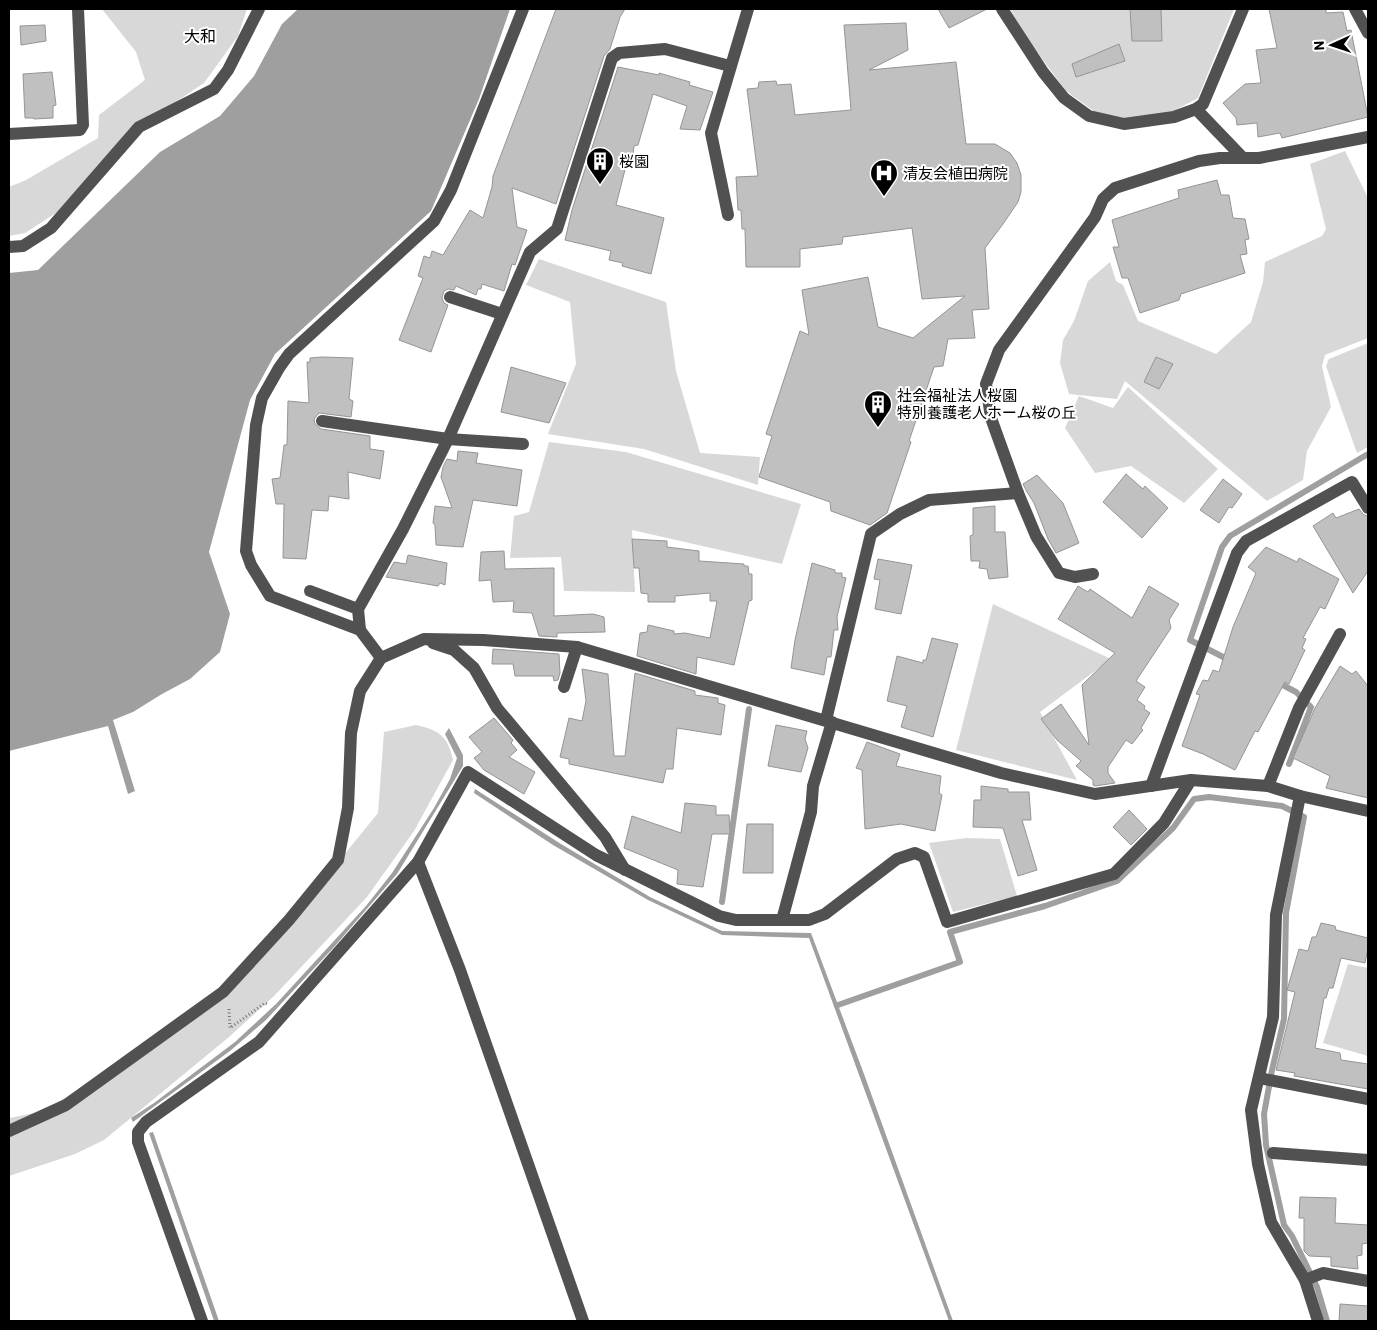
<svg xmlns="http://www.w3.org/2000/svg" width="1377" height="1330" viewBox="0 0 1377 1330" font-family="Barlow,'Noto Sans JP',sans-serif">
<rect width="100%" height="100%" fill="#fff"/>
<g fill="#d8d8d8">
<polygon points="102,9 247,9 238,36 204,83 165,109 131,128 56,213 25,233 9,236 9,187 26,180 98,138 99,115 145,80 136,52"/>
<polygon points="1010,9 1234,9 1198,98 1170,113 1122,120 1094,111 1066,91 1029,41"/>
<polygon points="1345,151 1368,198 1368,338 1325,355 1322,366 1331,407 1307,451 1303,480 1267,501 1125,381 1117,399 1069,394 1060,363 1063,340 1074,321 1088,281 1110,262 1116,281 1123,285 1138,321 1216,354 1251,322 1263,282 1265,262 1322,236 1326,229 1310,164"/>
<polygon points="539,259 666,302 676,371 700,453 760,457 758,485 644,449 548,434 576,364 570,302 526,285"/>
<polygon points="1368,343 1368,447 1357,453 1326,366 1329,359"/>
<polygon points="1128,387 1218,469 1184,503 1131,466 1095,473 1065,428 1079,396 1113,408"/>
<polygon points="549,442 626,452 801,504 782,564 632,530 635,592 564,591 561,557 510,558 514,516 529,512"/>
<polygon points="993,604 1111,659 1040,712 1077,780 956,750"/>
<path d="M416,725C439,730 448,736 453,760L414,831L367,897L274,996L229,1037L104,1140L75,1154L9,1176V1118L45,1111L172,1027L274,941L378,813L384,732Z"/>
<polygon points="966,838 1000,839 1017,896 953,912 929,843"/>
<polygon points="1348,964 1368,968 1368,1056 1323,1043"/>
</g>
<g fill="#9f9f9f">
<polygon points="298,9 510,9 479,99 431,211 275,354 250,400 209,552 230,614 220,652 190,679 162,694 133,712 113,720 135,791 128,794 108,726 9,751 9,273 38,270 160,152 220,116 254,76 282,24"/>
<polygon points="449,728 463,755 463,766 397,874 334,947 266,1020 230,1051 133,1122 131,1118 154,1103 235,1042 276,1004 366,906 392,873 434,808 450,779 457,758 445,734"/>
<polygon points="475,789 561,844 650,897 722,931 811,933 864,1074 953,1321 949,1321 809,938 722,935 648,900 553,845 474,793"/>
<polygon points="153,1132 219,1321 214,1321 149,1133"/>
</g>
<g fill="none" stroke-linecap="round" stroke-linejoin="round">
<g stroke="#9f9f9f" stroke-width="6">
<polyline points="1229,660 1190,640 1222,547 1230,536 1368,454"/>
<polyline points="1277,682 1296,692 1311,707 1289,764"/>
<polyline points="722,902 749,709"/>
<polyline points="838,1005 960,962 950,932 1045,906 1117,881 1173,828 1194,799 1209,797 1282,806 1304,817 1286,913 1284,1019 1272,1070 1264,1114 1266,1145 1284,1225 1292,1236 1317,1287 1327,1321"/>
</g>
</g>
<g fill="#c0c0c0" stroke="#959595">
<polygon points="556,9 625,9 620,17 610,49 604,56 556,204 512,188 517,227 527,230 515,265 512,264 504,291 482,284 481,289 478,289 476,295 456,286 454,290 448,289 444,291 442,298 444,303 448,305 431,352 399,340 423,278 418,276 424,256 430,258 432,251 443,255 470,210 483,218 492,187 493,176"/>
<polygon points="938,9 987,9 949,28"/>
<polygon points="1130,9 1161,9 1162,41 1132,41"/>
<polygon points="1269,9 1326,9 1326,13 1343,12 1347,31 1351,30 1368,117 1282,138 1280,133 1258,137 1257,123 1237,125 1236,118 1223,103 1245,84 1261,83 1256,50 1277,48"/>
<polygon points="906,23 908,50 869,70 956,62 966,144 995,144 1010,153 1017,163 1021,175 1021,192 1018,202 1003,224 985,248 989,309 972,310 975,338 948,339 943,366 934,367 909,441 911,442 887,513 870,525 831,511 830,502 759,477 772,436 766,434 800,331 809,335 802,290 868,277 878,327 913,338 965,296 922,299 912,228 843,237 842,244 800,249 800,267 746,267 745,229 742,229 741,210 738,210 736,177 758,176 747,89 758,88 759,82 776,81 777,85 791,84 795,115 851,110 844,25"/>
<polygon points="45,25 46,41 21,45 20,26"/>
<polygon points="1119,44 1125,61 1076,77 1072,64"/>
<polygon points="618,67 659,75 659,73 690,82 689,85 713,92 700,130 680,129 687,106 653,94 638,145 634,146 632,162 627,162 616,205 664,218 651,274 622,266 623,263 609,260 611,251 565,240 572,210"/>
<polygon points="52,72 56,105 53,106 53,118 34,119 34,118 25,118 23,74"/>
<polygon points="1217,180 1221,195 1229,195 1233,218 1245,219 1249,239 1245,240 1247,254 1240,255 1245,273 1181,294 1179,300 1140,313 1128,278 1122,278 1113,247 1119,247 1112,220 1179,198 1178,190"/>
<polygon points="322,357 353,358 349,399 353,401 351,417 319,413 314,419 315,424 321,429 370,436 370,449 384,451 380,479 348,472 349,499 329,496 328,511 312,510 306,559 283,558 284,504 276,504 272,479 280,478 284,445 287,445 288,401 309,403 307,362 310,362 310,358"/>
<polygon points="1156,357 1173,364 1159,389 1144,382"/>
<polygon points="511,367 566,383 549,423 501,412"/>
<polygon points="458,451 478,453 476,463 522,470 517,506 473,500 463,547 436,545 435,525 433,523 435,506 452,508 441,477 443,467 447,459 457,461"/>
<polygon points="1126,474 1143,489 1145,486 1168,508 1142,538 1103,502"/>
<polygon points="1037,475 1063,503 1079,543 1056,553 1048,539 1034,503 1027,492 1023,484"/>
<polygon points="1223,479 1242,494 1232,508 1229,507 1219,523 1200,510"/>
<polygon points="995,506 995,532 1005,532 1008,577 989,579 987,569 979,568 980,561 971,561 970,536 973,535 973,508"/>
<polygon points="1359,509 1364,515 1368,516 1368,571 1353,593 1313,526 1333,513 1336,518"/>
<polygon points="632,539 667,541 667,547 699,551 699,561 744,564 744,566 748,566 749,574 752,574 752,600 749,601 734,665 697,657 696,674 637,656 640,633 647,632 648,625 674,631 674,634 685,633 710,638 717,601 710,601 710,593 675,596 675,602 648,602 648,594 641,593 639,568 634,568"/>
<polygon points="1266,547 1297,562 1299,558 1339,579 1325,609 1320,607 1303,638 1306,639 1302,648 1305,650 1289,684 1285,682 1258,732 1255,731 1235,770 1203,754 1182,746 1200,695 1196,694 1203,680 1208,681 1213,670 1219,672 1233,627 1256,573 1248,567"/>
<polygon points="504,551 505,569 554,568 554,616 593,614 604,617 605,632 557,633 557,637 539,636 532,613 513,612 514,601 493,602 491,580 479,581 481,552"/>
<polygon points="408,555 447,563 445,585 440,583 438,586 386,577 394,562 406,564"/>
<polygon points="878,559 912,565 901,614 875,609 880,580 874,579"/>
<polygon points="812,563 835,570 835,573 842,573 842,577 846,578 837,617 838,630 834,630 831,657 827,657 824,675 791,668 795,640"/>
<polygon points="1078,586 1088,592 1090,589 1132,618 1149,586 1179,604 1169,620 1171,628 1136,681 1145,687 1137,700 1145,706 1144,709 1150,713 1141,728 1143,730 1132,744 1126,740 1108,767 1108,773 1115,783 1095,786 1093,785 1093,780 1076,766 1081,761 1057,740 1041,719 1061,704 1089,745 1082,685 1115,653 1058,619"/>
<polygon points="932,638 958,644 933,737 901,727 907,706 887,701 897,656 923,663 923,660 926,660"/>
<polygon points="493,649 559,654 560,673 558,680 554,681 553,676 515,676 513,664 492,664"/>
<polygon points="1340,666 1352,674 1356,671 1368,686 1368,798 1326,788 1330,776 1293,758 1315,708"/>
<polygon points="582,669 608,674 614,756 625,756 635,673 695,691 695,695 718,698 718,703 725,705 721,735 677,728 673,769 666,769 663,783 569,764 569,759 560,757 569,718 582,721 586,701"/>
<polygon points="494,718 513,740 511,743 517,750 509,757 535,772 524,794 484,770 474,758 482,752 469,737"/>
<polygon points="776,725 807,731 805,739 808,748 801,772 768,766"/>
<polygon points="867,742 900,754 896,766 941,776 939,793 942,795 935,831 901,824 865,829 862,770 856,768"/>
<polygon points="981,786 1008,789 1008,792 1029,792 1031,820 1022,820 1037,870 1018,876 1003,828 973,827 974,800 981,800"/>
<polygon points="685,803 716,806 716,815 729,815 730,834 712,834 703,887 677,884 678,870 624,848 632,816 681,833"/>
<polygon points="1129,810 1147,829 1131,845 1113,827"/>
<polygon points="747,824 773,824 773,873 743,873"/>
<polygon points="1321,923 1335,926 1336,930 1368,938 1368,948 1365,963 1341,958 1333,988 1329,988 1326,998 1324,998 1315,1048 1340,1053 1341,1060 1368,1064 1368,1089 1294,1076 1295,1073 1276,1070 1295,992 1287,990 1299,949 1308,951 1312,937 1316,937"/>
<polygon points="1300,1197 1336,1198 1335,1223 1368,1225 1368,1243 1362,1244 1362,1255 1357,1256 1358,1269 1331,1266 1331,1257 1309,1256 1304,1251 1304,1218 1299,1218"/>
<polygon points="1340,1304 1368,1306 1368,1321 1339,1321"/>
</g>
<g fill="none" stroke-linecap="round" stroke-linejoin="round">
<polyline stroke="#737373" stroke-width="3" stroke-dasharray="1 2.5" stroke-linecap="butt" points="229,1009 230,1028 265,1003 269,1005"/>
<g stroke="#515151" stroke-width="12">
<polyline points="523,9 451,190 434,221 289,354 279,368 262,398 256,425 246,551 251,565 270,596 360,630 381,658 424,639 483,640 577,647 1001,773 1095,794 1191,780 1268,786 1300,796 1368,811"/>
<polyline points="1002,9 1043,72 1064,98 1089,116 1124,124 1174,117 1196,109 1203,104 1243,9"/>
<polyline points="1355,9 1368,33"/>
<polyline points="1196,109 1243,158"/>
<polyline points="9,134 80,130 83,125 78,9"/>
<polyline points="728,215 711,133 748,9"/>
<polyline points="9,247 23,246 51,228 139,127 214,89 228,70 259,9"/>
<polyline points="450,297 502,314"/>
<polyline points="322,421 448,439 523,444"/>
<polyline points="1093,574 1075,577 1059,573 1036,536 1018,493 991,418 986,384 999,350 1095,217 1103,199 1115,188 1199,161 1220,158 1259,158 1368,137"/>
<polyline points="310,591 358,609"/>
<polyline points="360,630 358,609 403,529 448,439 530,252 557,229 612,58 619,53 665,49 730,66"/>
<polyline points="433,643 454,650 474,668 497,708 605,837 625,870"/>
<polyline points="564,687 577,647"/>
<polyline points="826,720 871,534 900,514 929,500 1018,493"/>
<polyline points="1151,786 1237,553 1246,541 1352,482 1368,508"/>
<polyline points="1268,786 1299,708 1340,634"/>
<polyline points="1300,796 1276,915 1273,1017 1251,1110 1258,1164 1271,1222 1305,1280 1318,1321"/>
<polyline points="418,862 460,970 583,1321"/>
<polyline points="782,920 811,812 813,786 832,722"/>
<polyline points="1259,1078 1368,1099"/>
<polyline points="9,1131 66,1105 223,992 289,920 338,860 348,808 351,733 360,691 381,658"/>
<polyline points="1273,1153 1368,1160"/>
<polyline points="1305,1280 1323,1273 1368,1281"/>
<polyline points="202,1321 138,1142 138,1132 146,1122 259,1042 418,862 468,772 596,855 719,916 736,920 809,920 825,914 897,859 915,853 924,857 947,922 1114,874 1164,823 1191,780"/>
</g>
</g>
<defs>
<g id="building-pin" transform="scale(1.4375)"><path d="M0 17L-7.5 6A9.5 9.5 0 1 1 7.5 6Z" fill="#000" stroke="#fff"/><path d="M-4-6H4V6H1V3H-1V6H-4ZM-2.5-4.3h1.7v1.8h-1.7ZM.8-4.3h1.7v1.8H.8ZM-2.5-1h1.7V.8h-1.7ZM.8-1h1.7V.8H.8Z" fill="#fff"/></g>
<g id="hospital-pin" transform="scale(1.4375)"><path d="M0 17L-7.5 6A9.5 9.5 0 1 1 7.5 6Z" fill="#000" stroke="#fff"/><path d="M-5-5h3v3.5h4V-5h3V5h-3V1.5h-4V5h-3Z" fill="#fff"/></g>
</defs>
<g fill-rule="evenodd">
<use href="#building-pin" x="600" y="161"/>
<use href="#hospital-pin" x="884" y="173"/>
<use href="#building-pin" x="878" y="404"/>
</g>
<g text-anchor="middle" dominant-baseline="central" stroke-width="4" stroke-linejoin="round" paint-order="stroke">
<g font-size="15" fill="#000" stroke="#fff" text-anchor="start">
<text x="619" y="161">桜園</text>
<text x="903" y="173">清友会植田病院</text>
<text x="897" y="395">社会福祉法人桜園<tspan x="897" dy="17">特別養護老人ホーム桜の丘</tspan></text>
</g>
<g font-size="16" fill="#000" stroke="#fff">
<text x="200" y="35">大和</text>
</g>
</g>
<rect width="1377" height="1330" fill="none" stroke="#000000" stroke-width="20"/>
<g transform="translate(1332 45) rotate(267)" stroke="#ffffff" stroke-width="4" paint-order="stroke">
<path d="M0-4L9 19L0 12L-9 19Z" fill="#000000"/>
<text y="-8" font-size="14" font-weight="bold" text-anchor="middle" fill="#000000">N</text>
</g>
</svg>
